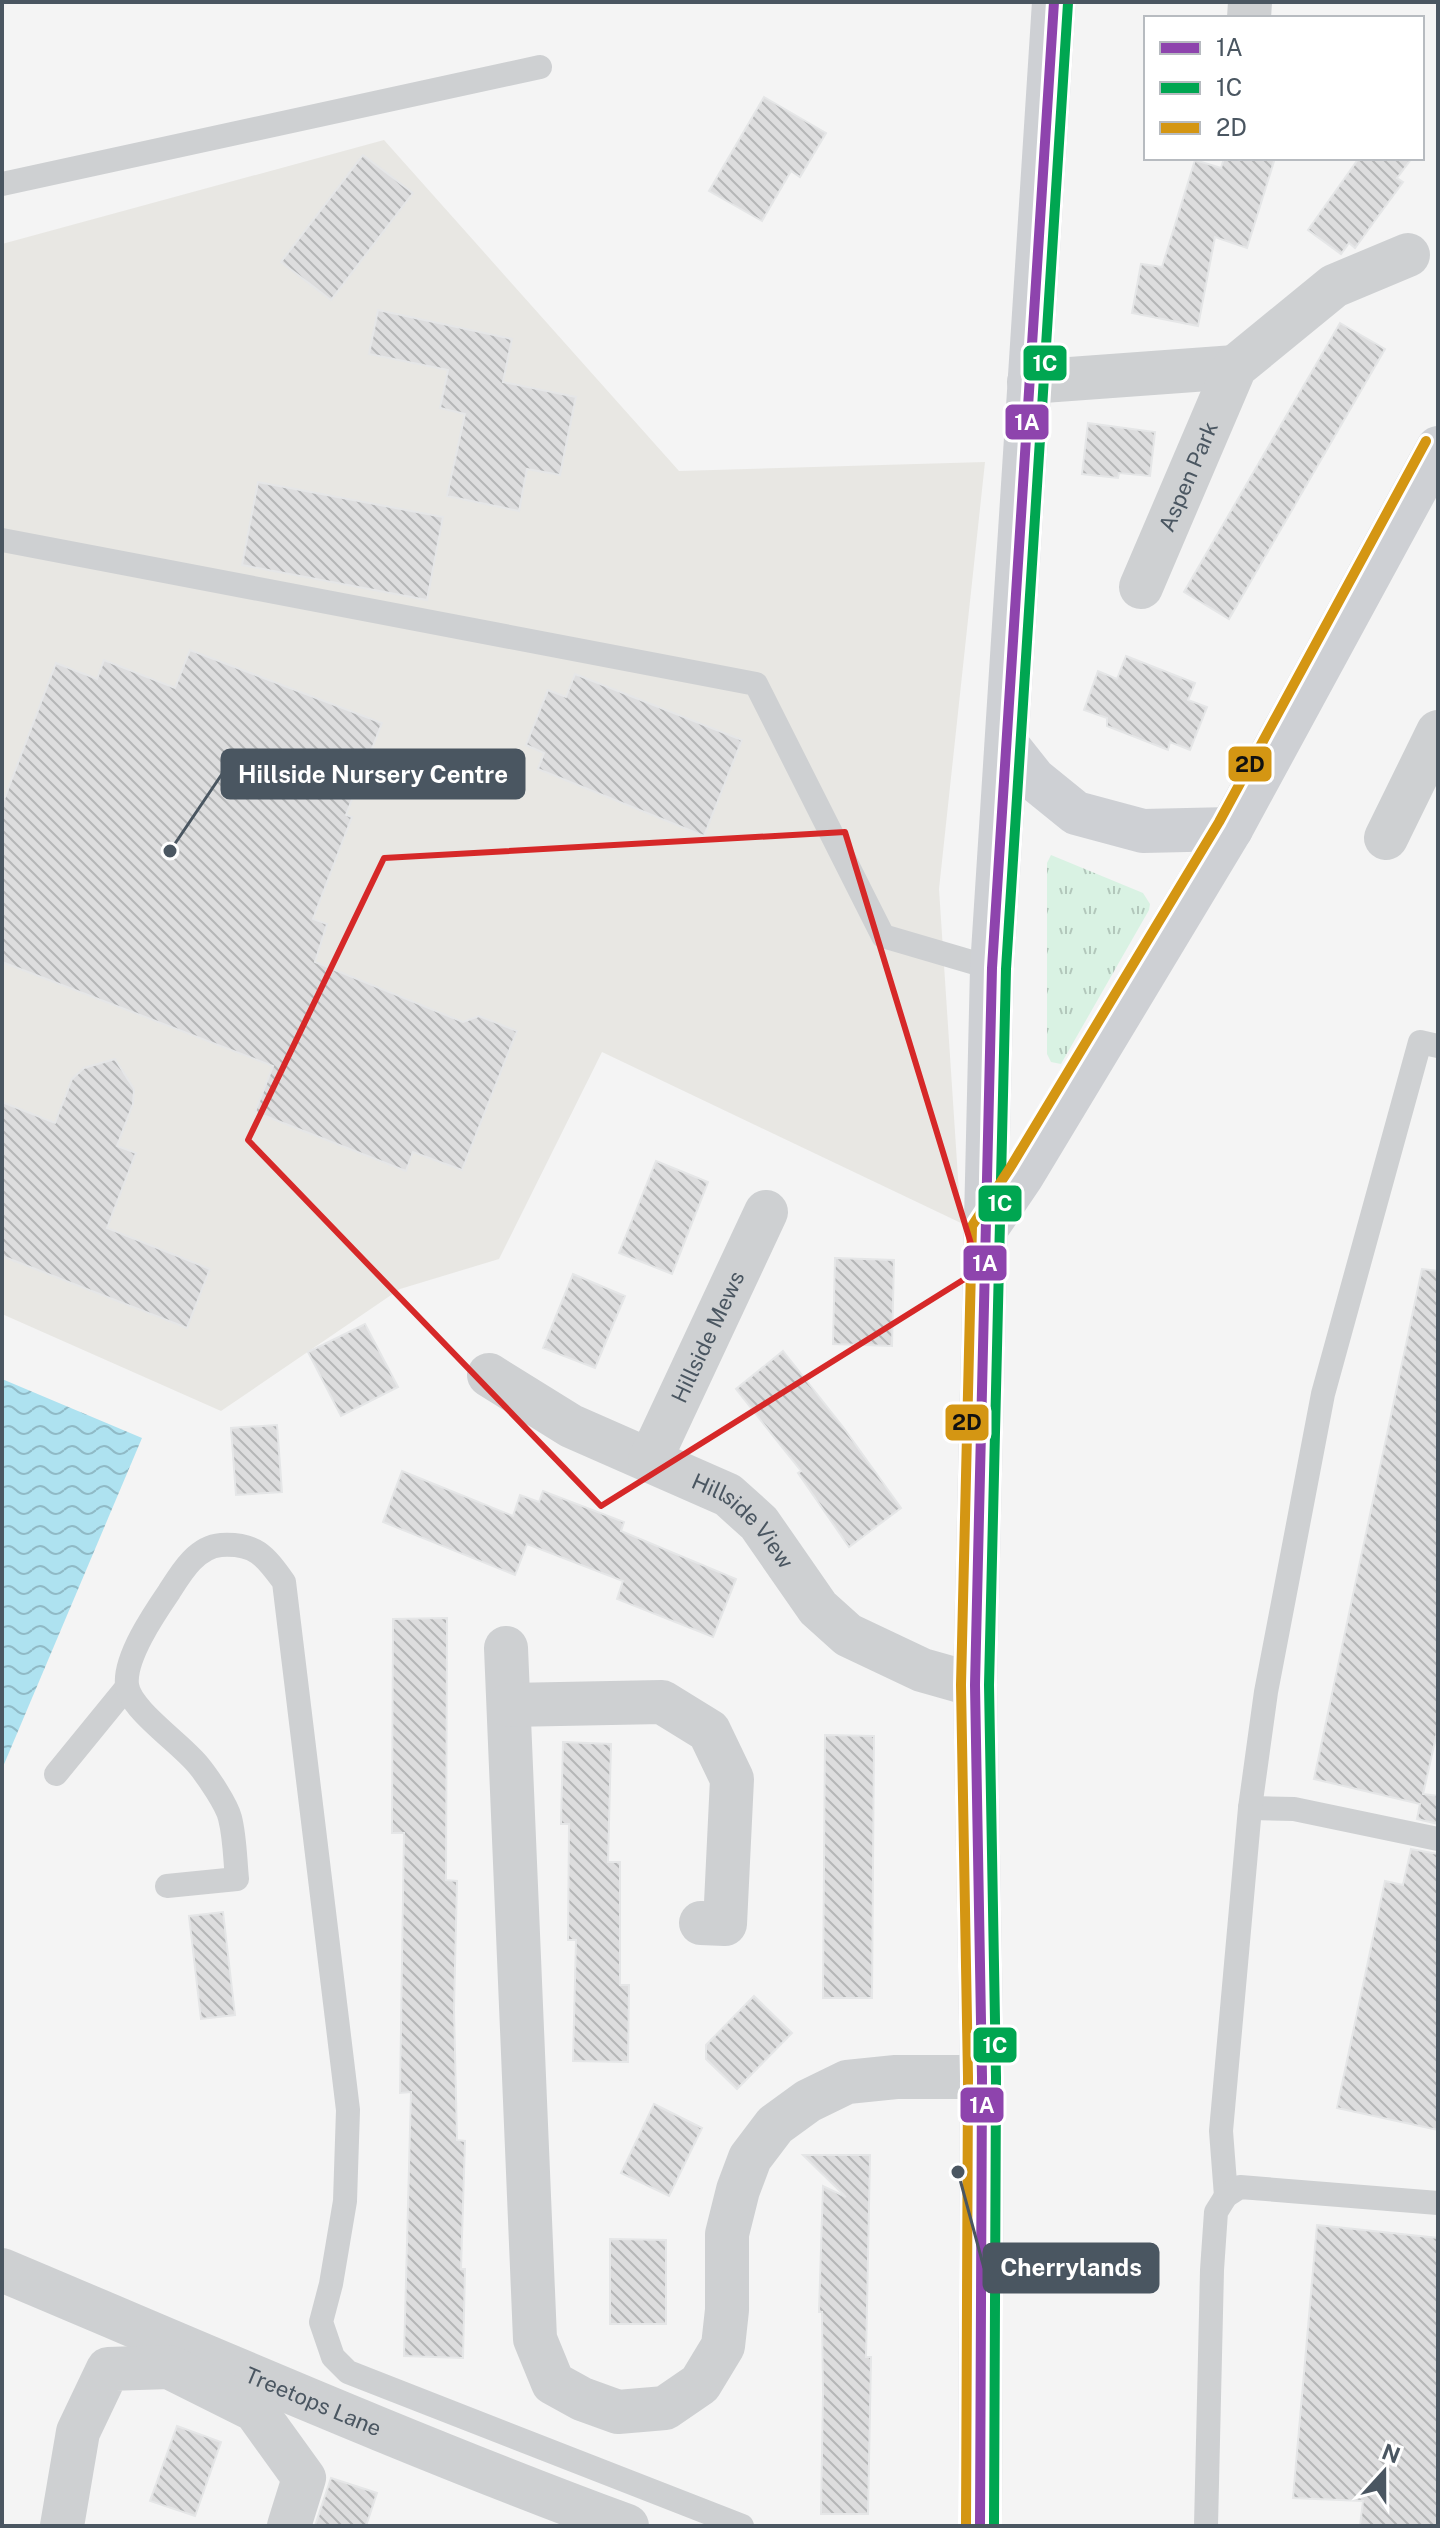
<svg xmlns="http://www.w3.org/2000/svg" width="1440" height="2528" viewBox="0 0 1440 2528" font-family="'Public Sans',sans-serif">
<defs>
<pattern id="grass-tufts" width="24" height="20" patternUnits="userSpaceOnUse" patternTransform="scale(2)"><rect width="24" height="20" fill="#d9f2e3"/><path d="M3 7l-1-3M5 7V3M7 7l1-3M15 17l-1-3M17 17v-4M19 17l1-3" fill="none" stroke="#b2c7bb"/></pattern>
<pattern id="water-waves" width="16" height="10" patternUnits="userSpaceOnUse" patternTransform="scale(2)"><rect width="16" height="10" fill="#aee2f0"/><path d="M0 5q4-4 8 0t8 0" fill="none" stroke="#90bac6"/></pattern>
<pattern id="building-back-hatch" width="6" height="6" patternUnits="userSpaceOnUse" patternTransform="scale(2)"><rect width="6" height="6" fill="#ddddde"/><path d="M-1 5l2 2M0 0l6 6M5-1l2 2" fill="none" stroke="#b5b6b7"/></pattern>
</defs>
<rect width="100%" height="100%" fill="#f4f4f4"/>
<polygon fill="#e8e7e3" points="384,140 679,471 985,462 939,889 961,1223 602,1052 499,1259 400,1289 221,1411 2,1314 2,244"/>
<polygon fill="url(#grass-tufts)" points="1051,855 1143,893 1150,904 1149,910 1061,1064 1051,1062 1047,1054 1047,863"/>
<polygon fill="url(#water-waves)" points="2,1379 142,1438 2,1769"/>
<g fill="url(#building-back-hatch)" stroke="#e5e6e7" stroke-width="2">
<polygon points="764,97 826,133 800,177 791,171 762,221 709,191"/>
<polygon points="363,155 413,193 331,300 281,262"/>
<polygon points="1224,158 1275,158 1247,248 1215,237 1198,326 1132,313 1141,264 1162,267 1195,160 1221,168"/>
<polygon points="1359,158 1412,158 1397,178 1403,182 1376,219 1355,248 1349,243 1341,254 1308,230"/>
<polygon points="378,310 512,339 503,382 576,397 560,475 527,469 519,511 447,496 465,414 440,408 448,370 369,354"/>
<polygon points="1340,323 1385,349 1229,619 1184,592"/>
<polygon points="1088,423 1155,432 1150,476 1119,473 1118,478 1082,474"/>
<polygon points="258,482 443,517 427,600 242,565"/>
<polygon points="190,650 382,723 346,815 352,817 313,919 327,924 315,962 463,1022 479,1016 517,1031 462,1170 413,1152 406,1171 255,1112 273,1066 2,962 2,805 56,663 97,679 104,660 175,688"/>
<polygon points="1126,656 1195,683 1188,700 1207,707 1190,750 1170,742 1168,750 1107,726 1107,718 1084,710 1098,671 1117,679"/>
<polygon points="575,674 742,740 704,836 538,769 544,753 526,745 548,690 566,697"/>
<polygon points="115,1059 134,1089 133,1104 117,1146 136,1153 107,1228 210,1269 187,1328 2,1256 2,1102 55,1123 72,1079 84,1068"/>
<polygon points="656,1161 708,1182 672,1274 619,1253"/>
<polygon points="835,1258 894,1260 892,1346 833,1344"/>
<polygon points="1422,1269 1438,1271 1438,1728 1423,1794 1438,1796 1438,1824 1417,1819 1420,1804 1314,1779"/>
<polygon points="573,1274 625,1296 595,1368 543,1348"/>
<polygon points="365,1324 398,1387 341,1416 308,1352"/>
<polygon points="783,1351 843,1427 901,1508 849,1547 798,1473 801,1471 736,1389"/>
<polygon points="277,1425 282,1492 236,1495 231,1428"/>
<polygon points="402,1471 513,1516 520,1495 539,1502 543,1491 624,1522 621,1531 736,1579 713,1637 617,1599 623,1581 527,1544 515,1575 383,1522"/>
<polygon points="447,1618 446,1880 457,1881 454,2009 457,2140 465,2141 461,2269 465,2269 463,2358 404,2356 411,2092 400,2093 404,1833 392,1833 393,1619"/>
<polygon points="825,1735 874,1736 872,1998 823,1998"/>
<polygon points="563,1742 611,1744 608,1862 620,1862 620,1985 629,1985 628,2062 573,2061 576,1940 568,1940 569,1824 561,1824"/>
<polygon points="1411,1849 1438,1854 1438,2130 1337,2108 1385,1881 1403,1885"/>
<polygon points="223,1912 235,2015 201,2019 189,1916"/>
<polygon points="754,1996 792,2033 737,2089 706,2059 706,2045"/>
<polygon points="654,2104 702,2128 669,2196 621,2173"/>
<polygon points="803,2155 870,2155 866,2357 871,2357 868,2514 821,2514 823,2394 822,2312 819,2312 823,2186 846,2197"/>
<polygon points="1317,2225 1438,2238 1438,2526 1360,2526 1363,2501 1293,2498"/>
<polygon points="610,2239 666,2240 666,2324 610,2324"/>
<polygon points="177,2426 221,2442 195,2516 150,2501"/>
<polygon points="331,2478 377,2493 366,2526 315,2526"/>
</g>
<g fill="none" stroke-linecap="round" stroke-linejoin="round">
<g stroke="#ced0d2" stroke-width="24">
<polyline points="2,184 540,67"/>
<polyline points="2,540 756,684 883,936 992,968"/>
<polyline points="56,1774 127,1687"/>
<polyline points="1250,1808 1294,1809 1438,1839"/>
<path d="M167,1886L237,1879C235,1859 235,1838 230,1818C227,1805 208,1777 199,1766C182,1744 130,1710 127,1685C124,1658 154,1614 169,1592C181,1573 196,1547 221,1545C256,1543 265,1556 284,1582L348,2110L345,2201L331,2284L321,2322L333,2357L348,2372L742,2526"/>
<polyline points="1226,2196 1221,2131 1250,1808 1266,1692 1323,1394 1420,1042 1438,1046"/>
<polyline points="1206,2526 1212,2270 1216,2212 1226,2196 1240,2187 1438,2203"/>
</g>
<g stroke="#ced0d2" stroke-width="44">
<polyline points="1249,18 1250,2"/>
<polyline points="1029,382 1235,367"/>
<path id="s1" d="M1141,587L1235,367L1334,286L1408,255"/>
<polyline points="1386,838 1438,732"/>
<path id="s2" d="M489,1375L571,1426L728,1495L759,1523L818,1608L848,1635L922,1670L975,1685"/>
<path id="s3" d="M650,1460L766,1212"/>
<polyline points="506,1648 535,2339 553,2383 582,2399 618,2412 665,2408 700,2384 723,2346 727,2310 727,2234 738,2190 750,2158 775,2125 808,2101 847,2082 896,2077 982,2077"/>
<polyline points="509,1705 662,1702 709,1731 732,1779 725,1924 701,1923"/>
<path id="s4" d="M2,2270C209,2357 416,2448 627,2526"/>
<polyline points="62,2526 78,2432 108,2369 169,2367 255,2410 304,2478 289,2526"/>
</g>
<g stroke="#ced0d4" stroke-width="44">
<polyline points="1007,745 1034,779 1076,813 1143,831 1231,829"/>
<polyline points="986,1229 1022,1176 1231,829 1438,448"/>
<polyline points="980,2526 982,2077 975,1685 992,968 1054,2"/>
</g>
<g stroke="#fff" stroke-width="16">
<polyline id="bus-1" points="980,2526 982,2077 975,1685 992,968 1054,2"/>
</g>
<g stroke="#fff" stroke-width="16">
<polyline id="bus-2" points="994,2526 996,2077 989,1685 1006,969 1068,3"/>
</g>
<g stroke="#fff" stroke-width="16">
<polyline id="bus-3" points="966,2526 968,2077 961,1685 972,1226 1010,1168 1219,822 1426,441"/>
</g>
<use href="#bus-1" stroke="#8e44ad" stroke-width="10"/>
<use href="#bus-2" stroke="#00a651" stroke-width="10"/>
<use href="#bus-3" stroke="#d49613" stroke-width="10"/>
</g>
<path fill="none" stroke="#d62828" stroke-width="6" stroke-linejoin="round" d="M845,832L979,1270L601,1506L248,1140L384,858Z"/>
<g text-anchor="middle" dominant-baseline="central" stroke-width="6" stroke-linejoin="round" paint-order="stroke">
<g font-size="22" fill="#4a5661" stroke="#fff">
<text stroke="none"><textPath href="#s1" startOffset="120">Aspen Park</textPath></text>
<text stroke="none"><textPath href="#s3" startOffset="136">Hillside Mews</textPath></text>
<text stroke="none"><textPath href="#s2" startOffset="296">Hillside View</textPath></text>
<text stroke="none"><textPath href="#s4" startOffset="338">Treetops Lane</textPath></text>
</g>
</g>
<path fill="none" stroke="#4a5661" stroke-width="3" d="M170 851L222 774M958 2172L984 2268"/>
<g fill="#4a5661" stroke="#fff" stroke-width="3">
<circle cx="170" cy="851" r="8"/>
<circle cx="958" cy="2172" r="8"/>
</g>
<g fill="#4a5661" stroke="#4a5661" stroke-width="3">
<rect x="222" y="750" width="302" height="48" rx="8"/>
<rect x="984" y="2244" width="174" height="48" rx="8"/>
</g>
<g font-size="24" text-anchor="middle" font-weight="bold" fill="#fff">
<text x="373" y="783">Hillside Nursery Centre</text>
<text x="1071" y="2276">Cherrylands</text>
</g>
<g stroke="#fff" stroke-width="3">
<rect x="1022" y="344" width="46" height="38" rx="8" fill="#00a651"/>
<rect x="1004" y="403" width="46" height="38" rx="8" fill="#8e44ad"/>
<rect x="1227" y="745" width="46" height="38" rx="8" fill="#d49613"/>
<rect x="977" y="1184" width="46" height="39" rx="8" fill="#00a651"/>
<rect x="962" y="1244" width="46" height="38" rx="8" fill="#8e44ad"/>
<rect x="944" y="1403" width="46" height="39" rx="8" fill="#d49613"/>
<rect x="972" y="2026" width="46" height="38" rx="8" fill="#00a651"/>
<rect x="959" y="2086" width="46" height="38" rx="8" fill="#8e44ad"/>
</g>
<g font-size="22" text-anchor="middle" font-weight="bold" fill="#fff">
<text x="1045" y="371">1C</text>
<text x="1027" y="430">1A</text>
<text x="1000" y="1211">1C</text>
<text x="985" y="1271">1A</text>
<text x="995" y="2053">1C</text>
<text x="982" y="2113">1A</text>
</g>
<g font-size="22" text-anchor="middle" font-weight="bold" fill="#111">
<text x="1250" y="772">2D</text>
<text x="967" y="1430">2D</text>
</g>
<rect width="1440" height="2528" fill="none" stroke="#4a5661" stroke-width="8"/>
<rect x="1144" y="16" width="280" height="144" fill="#ffffff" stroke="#b7bbc0" stroke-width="2"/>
<rect x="1160" y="42" width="40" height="12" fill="#8e44ad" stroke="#b7bbc0" stroke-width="2"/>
<text x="1216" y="56" font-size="24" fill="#4a5661">1A</text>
<rect x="1160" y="82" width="40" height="12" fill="#00a651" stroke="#b7bbc0" stroke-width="2"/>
<text x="1216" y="96" font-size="24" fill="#4a5661">1C</text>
<rect x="1160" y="122" width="40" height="12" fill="#d49613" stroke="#b7bbc0" stroke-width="2"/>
<text x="1216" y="136" font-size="24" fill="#4a5661">2D</text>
<g transform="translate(1384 2472) rotate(21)" stroke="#ffffff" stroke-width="6" paint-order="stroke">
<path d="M0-6L14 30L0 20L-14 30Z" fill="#4a5661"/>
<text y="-12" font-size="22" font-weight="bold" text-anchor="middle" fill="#4a5661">N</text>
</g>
</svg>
